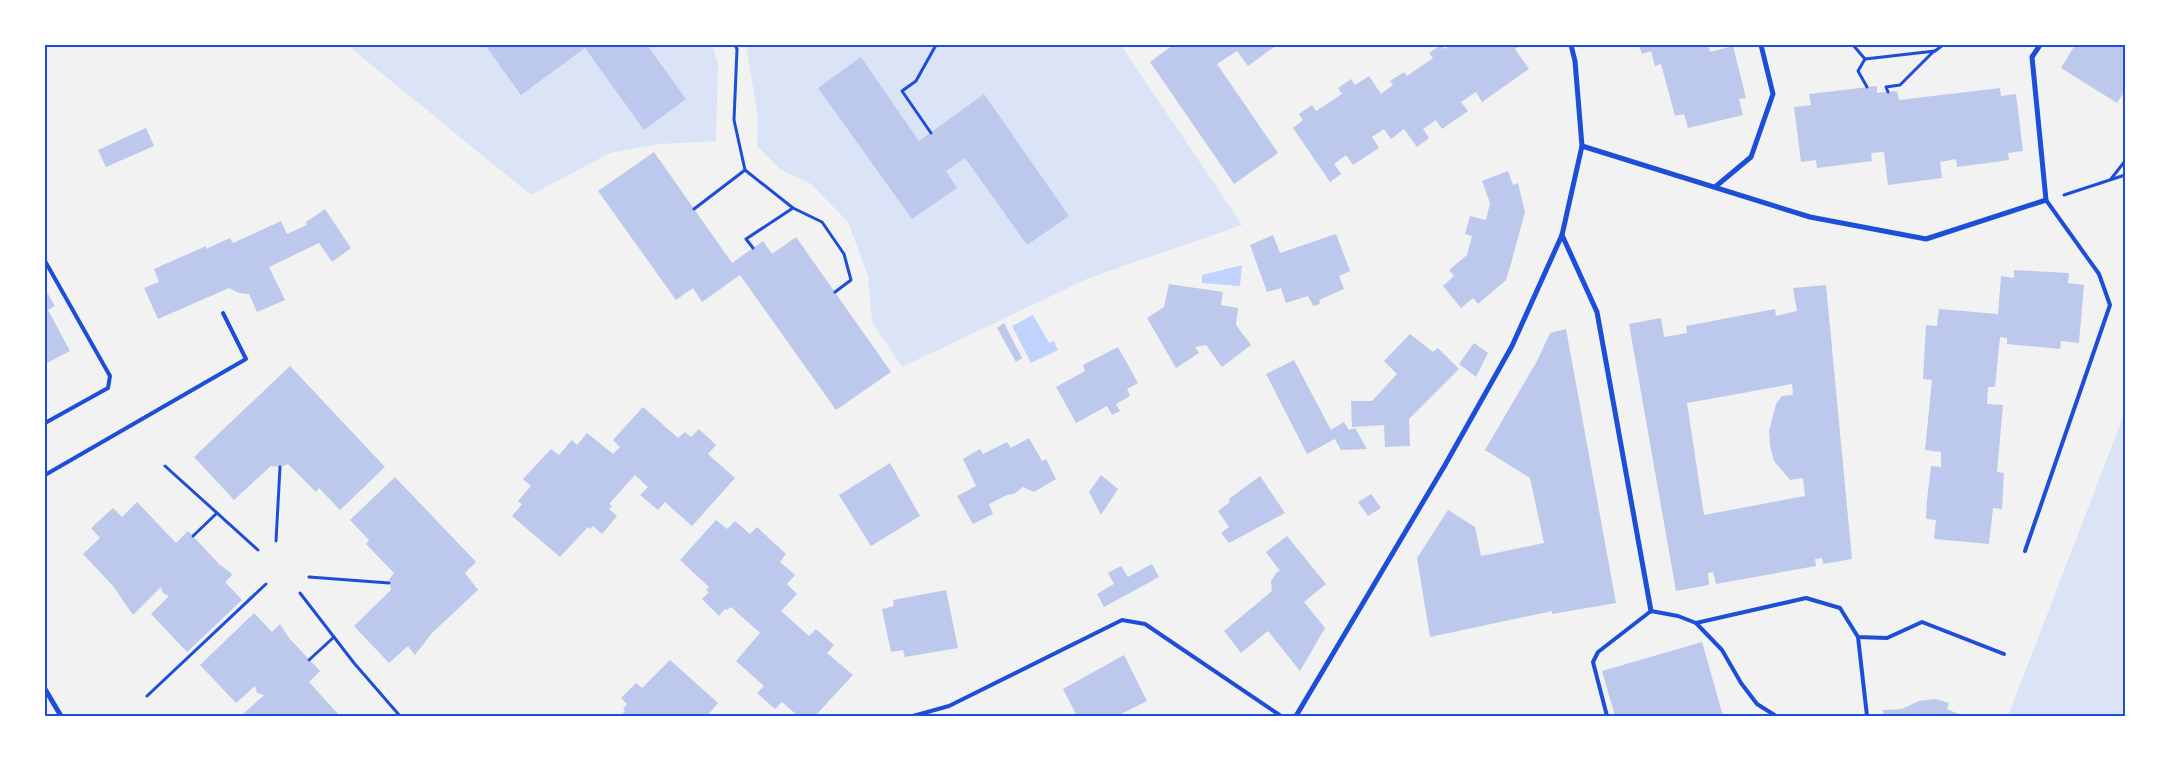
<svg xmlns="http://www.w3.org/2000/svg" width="2170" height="761" viewBox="0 0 2170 761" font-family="'Noto Sans',sans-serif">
<rect width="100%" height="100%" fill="#f2f2f2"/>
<g fill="#dbe4f7">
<polygon points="347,45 712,45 718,64 716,141 661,144 610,153 531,195"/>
<polygon points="746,45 1121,45 1242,225 1089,278 902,367 872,322 868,276 848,222 811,184 780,169 757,146 758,117"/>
<polygon points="2125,412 2125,716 2008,716"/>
</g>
<g fill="#bfd3fe">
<polygon points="1242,265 1240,286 1202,283 1202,275"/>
<polygon points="1033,315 1049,343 1054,341 1058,350 1031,363 1012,326"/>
</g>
<g fill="#bdc9ec" fill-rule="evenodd">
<polygon points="485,45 647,45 686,99 644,130 585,48 521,95"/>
<polygon points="1173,45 1277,45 1248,66 1237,51 1217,64 1278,153 1234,184 1150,62"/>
<polygon points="1441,45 1445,49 1451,45 1521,45 1515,49 1529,69 1482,102 1476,92 1461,102 1468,111 1442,129 1436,120 1423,129 1429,138 1417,147 1404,129 1391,139 1384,129 1372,137 1379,148 1353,165 1346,155 1334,164 1341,174 1330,182 1293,128 1303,120 1299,114 1312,105 1316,111 1342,94 1338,88 1351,79 1355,85 1369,76 1381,94 1393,85 1390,81 1404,72 1407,76 1433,58 1429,53"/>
<polygon points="1639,45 1708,45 1710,52 1733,46 1746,98 1739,99 1743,115 1688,128 1684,114 1675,116 1661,64 1655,66 1651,51 1642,54"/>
<polygon points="2075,45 2125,45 2125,91 2117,103 2061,68"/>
<polygon points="861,57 919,141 984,94 1069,216 1027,245 965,158 946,171 957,188 912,219 818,88"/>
<polygon points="1877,86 1877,93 1897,91 1899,100 2000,88 2001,96 2016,94 2023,151 2008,153 2009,160 1957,167 1956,159 1940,162 1942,178 1888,185 1884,152 1871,153 1872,161 1817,168 1816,160 1801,162 1794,107 1811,105 1809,94"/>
<polygon points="146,128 154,146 106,167 98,150"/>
<polygon points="654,152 732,263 763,241 772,254 796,237 891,372 836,410 740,275 702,302 693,288 676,300 598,191"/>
<polygon points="1508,171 1513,185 1518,183 1525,212 1510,267 1506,280 1478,304 1473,298 1461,308 1443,286 1454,276 1449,270 1467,255 1472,236 1465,234 1470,216 1486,220 1490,203 1482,181"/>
<polygon points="325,209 351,248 332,262 319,243 269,267 285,300 257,312 249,294 239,293 229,288 158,319 144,288 159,282 154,269 206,246 206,249 230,238 233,243 281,221 287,234 307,225 306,222"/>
<polygon points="1336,234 1350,271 1339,276 1344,289 1319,300 1320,304 1313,306 1308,296 1286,303 1281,288 1267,292 1250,245 1273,235 1280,253"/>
<polygon points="2014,270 2069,273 2068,283 2084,285 2079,343 2061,341 2060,349 2007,344 2007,338 2000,337 1995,387 1988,387 1987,404 2003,405 1997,472 2004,473 2002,509 1993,508 1989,544 1934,539 1936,520 1926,519 1927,500 1931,466 1941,467 1941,452 1925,450 1932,380 1923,379 1926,325 1937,326 1939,309 1998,314 2001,276 2014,278"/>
<polygon points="1169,284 1223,292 1221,305 1238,308 1236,325 1251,345 1222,367 1206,345 1195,347 1199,353 1176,368 1147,318 1164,307"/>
<path d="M1826,285L1852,559L1823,564L1822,558L1815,559L1816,566L1716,584L1713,572L1708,573L1709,585L1676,591L1629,324L1661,318L1664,337L1687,333L1686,326L1775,309L1776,316L1797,311L1793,288ZM1792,384L1793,395L1782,396L1776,404L1769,431L1770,446L1774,461L1790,480L1803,478L1805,496L1704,515L1687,403Z"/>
<polygon points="45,289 55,306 48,310 70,351 45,364"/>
<polygon points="1004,323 1022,358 1016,362 997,328"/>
<polygon points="1566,329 1616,603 1552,614 1552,611 1430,637 1417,558 1448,510 1475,527 1481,556 1544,543 1530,478 1485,450 1537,361 1550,333"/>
<polygon points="1410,334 1433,352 1438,348 1459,369 1409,419 1410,446 1385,447 1384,425 1352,427 1351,401 1372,401 1397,374 1384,361"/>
<polygon points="1474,343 1488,353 1476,377 1459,364"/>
<polygon points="1118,347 1138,383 1127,389 1130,396 1116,404 1120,411 1112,415 1107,406 1076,423 1056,387 1085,371 1083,365"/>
<polygon points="1294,360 1331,430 1344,422 1349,430 1355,428 1367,449 1341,450 1335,439 1307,454 1266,374"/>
<polygon points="290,366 385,467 340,510 319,488 316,492 288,464 280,467 271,466 234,500 194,457"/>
<polygon points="643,407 678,438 685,432 691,437 699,429 716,445 708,454 735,478 692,526 665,502 658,510 640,495 648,487 635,475 609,504 612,506 609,509 617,516 602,534 593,526 590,529 588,527 560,557 512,516 522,504 518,501 531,486 523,479 551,449 559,455 572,440 577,445 587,433 613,454 620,447 613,440"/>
<polygon points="1029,438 1042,461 1046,459 1056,479 1034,492 1023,487 1014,494 1007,495 989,504 993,514 973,524 957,496 976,486 963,459 980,449 983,454 1007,442 1011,448"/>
<polygon points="890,463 920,516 871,546 839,495"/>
<polygon points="1101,475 1118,489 1101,515 1089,492"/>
<polygon points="1260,476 1285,513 1229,543 1221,533 1229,527 1218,511 1230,502 1229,499"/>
<polygon points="395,477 476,562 465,573 478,590 432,633 415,655 408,646 389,663 354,626 391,590 389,580 394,573 366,544 369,540 350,520"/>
<polygon points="1371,494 1381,508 1368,516 1358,502"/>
<polygon points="137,502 176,543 188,531 219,564 231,573 232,575 225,582 242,600 187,652 151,614 169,596 163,593 161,587 133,615 113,586 83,554 100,538 91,528 113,508 122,517"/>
<polygon points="716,520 727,529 735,521 750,534 757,527 786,554 780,562 795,575 787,584 797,594 781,611 809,636 816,629 834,645 827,653 853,675 815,716 798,716 782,702 775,709 757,693 764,686 736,661 760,633 731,607 727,610 725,609 719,616 702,599 709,592 706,590 709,587 680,560"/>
<polygon points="1287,536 1326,584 1304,602 1325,628 1300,671 1268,631 1241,653 1224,631 1272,591 1271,581 1277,572 1280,571 1266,552"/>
<polygon points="1152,564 1159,577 1104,607 1097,594 1114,584 1108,573 1121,566 1128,577"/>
<polygon points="946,590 958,648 905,657 903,650 891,652 882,609 894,606 893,600"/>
<polygon points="254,613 272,632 280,624 289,638 320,671 309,682 340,716 241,716 264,695 257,693 255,686 236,703 200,665"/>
<polygon points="1702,642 1723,716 1615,716 1602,671"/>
<polygon points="1124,655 1147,701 1117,716 1077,716 1063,689"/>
<polygon points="670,660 718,703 707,716 620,716 625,711 623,709 627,704 621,698 636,683 642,688"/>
<polygon points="1936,699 1949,703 1947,709 1963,716 1884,716 1883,710 1902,709 1919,701"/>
</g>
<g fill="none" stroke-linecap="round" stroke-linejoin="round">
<g stroke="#1d4ed8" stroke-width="3">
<polyline points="735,45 737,49 734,120 745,170 793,208 822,222 844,254 851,280 835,292"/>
<polyline points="1853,45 1865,59"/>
<polyline points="1865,59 1935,51 1943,45"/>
<polyline points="1865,59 1858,71 1867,87"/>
<polyline points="1888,92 1886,87 1900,85 1934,51"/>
<polyline points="931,133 902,91 916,81 936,45"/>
<polyline points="2111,179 2125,161"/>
<polyline points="2064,195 2125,175"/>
<polyline points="694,209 745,170"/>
<polyline points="753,248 746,239 793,208"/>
<polyline points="165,466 258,550"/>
<polyline points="193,536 217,513"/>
<polyline points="276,541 280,467"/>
<polyline points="309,577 389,583"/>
<polyline points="300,593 354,663 400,716"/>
<polyline points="309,660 334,637"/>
<polyline points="147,696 266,584"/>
</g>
<g stroke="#1d4ed8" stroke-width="4">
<polyline points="45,261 110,376 108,388 45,423"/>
<polyline points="45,475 246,359 223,313"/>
<polyline points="2025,551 2110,305 2099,274 2046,200"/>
<polyline points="1696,623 1806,598 1840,608 1858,637 1887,638 1922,622 2004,654"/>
<polyline points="1858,637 1867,716"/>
<polyline points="913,716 949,706 1122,620 1145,624 1281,716"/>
<polyline points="1607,716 1593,662 1598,652 1651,611 1678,616 1696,623 1722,650 1741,683 1757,704 1776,716"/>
</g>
<g stroke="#1d4ed8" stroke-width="5">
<polyline points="1582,146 1810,217 1926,239 2046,200 2032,57 2040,45"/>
<polyline points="1715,187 1751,157 1773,94 1761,45"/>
<polyline points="1562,235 1597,312 1651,611"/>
<polyline points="45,689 61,716"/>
<polyline points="1296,716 1445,465 1512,346 1562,235 1582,146 1575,61 1571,45"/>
</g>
</g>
<rect width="2170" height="761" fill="none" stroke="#ffffff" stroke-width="92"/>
<rect x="46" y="46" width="2078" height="669" fill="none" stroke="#1d4ed8" stroke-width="2"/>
</svg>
